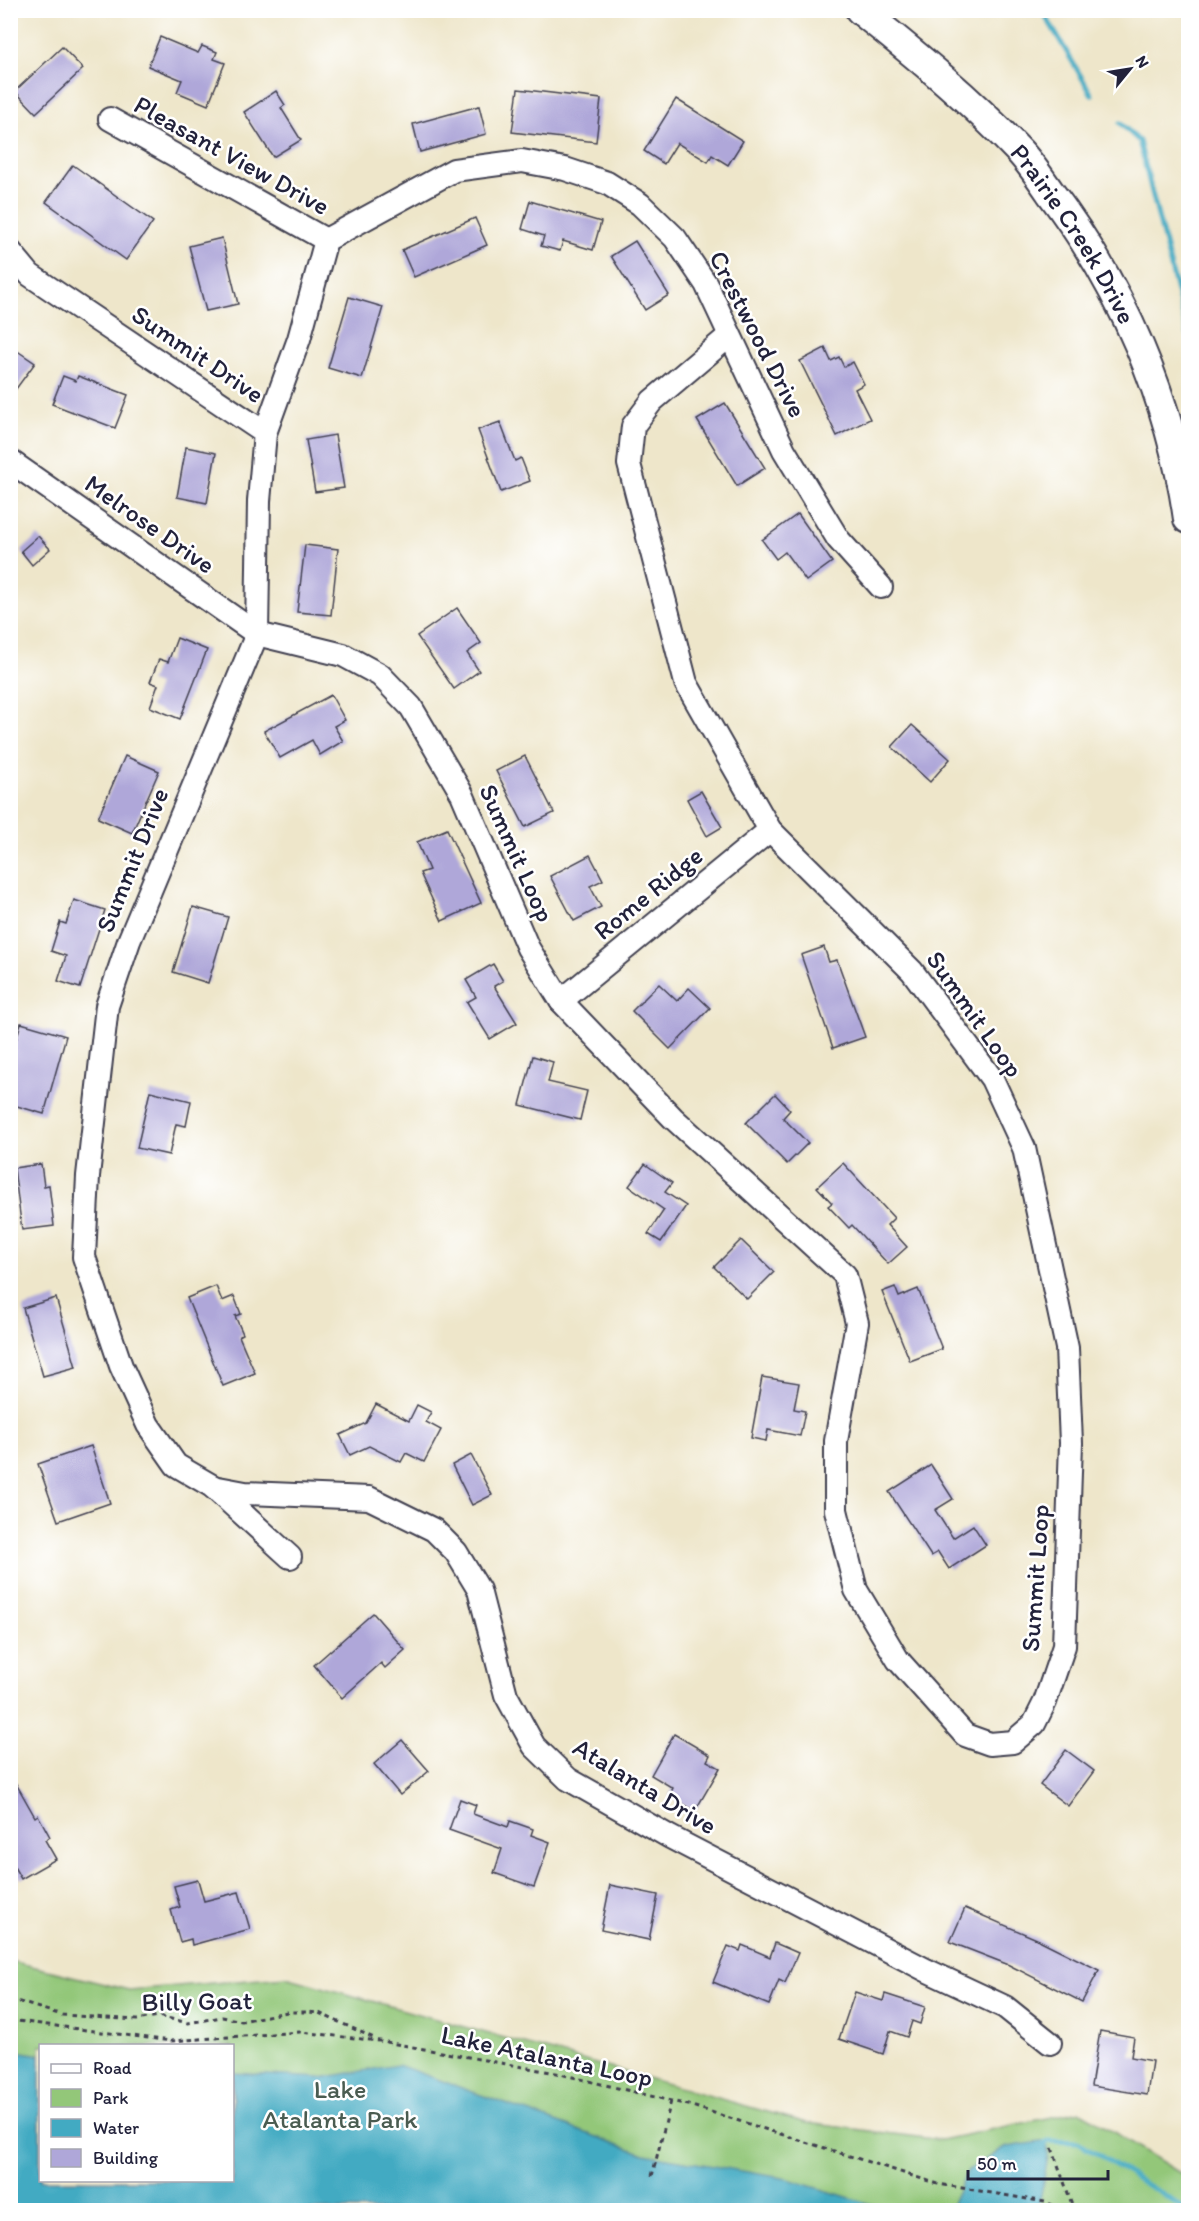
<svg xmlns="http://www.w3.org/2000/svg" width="1199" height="2221" viewBox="0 0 1199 2221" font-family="Itim,sans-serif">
<rect width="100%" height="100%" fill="#fff"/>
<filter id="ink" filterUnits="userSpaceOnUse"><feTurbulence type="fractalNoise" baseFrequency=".0167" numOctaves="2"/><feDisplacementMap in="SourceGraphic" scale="12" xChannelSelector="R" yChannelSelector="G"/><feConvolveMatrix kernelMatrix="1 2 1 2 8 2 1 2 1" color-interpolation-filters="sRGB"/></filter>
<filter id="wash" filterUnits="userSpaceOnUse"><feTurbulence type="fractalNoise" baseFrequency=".008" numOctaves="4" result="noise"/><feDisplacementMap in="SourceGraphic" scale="24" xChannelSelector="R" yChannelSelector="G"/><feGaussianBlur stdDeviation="1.35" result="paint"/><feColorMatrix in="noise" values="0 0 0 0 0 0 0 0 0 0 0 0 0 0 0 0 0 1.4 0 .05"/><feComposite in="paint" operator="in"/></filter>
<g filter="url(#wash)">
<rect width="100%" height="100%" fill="#eee6ca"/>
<path fill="#93c779" stroke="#5a745a" stroke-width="1.5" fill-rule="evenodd" d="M11,1961L129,1990L286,1977L807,2123L941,2140L1080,2111L1188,2178V2210H11ZM40,2046H232V2180H40Z"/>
<g fill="#42aac2" stroke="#32667e" stroke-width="1.5">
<polygon points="11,2050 40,2055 40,2180 232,2180 233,2073 320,2078 398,2065 644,2154 788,2179 890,2210 11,2210"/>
<polygon points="1047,2141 1048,2157 1038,2210 949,2210 968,2170 1007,2147"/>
</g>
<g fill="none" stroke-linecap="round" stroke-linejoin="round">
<g stroke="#42aac2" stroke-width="5">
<polyline points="1042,10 1092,95"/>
<polyline points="1120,123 1139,141 1188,335"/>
<polyline points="1043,2146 1047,2141 1078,2142 1187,2210"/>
</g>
</g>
<g id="blocks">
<g fill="#afa7d9">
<polygon points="160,37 198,53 202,46 217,52 214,59 225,63 208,105 177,92 182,80 148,66"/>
<polygon points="62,47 83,69 36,113 15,91"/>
<polygon points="518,89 601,99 596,142 512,132"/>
<polygon points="276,91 285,105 281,108 301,140 273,157 244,112"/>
<polygon points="676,99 743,141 728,165 712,155 708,162 677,143 664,164 644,151"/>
<polygon points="479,106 486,134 420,152 413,124"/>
<polygon points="73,165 153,222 126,260 46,202"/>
<polygon points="530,201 601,222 593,250 563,241 560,251 541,246 544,236 522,229"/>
<polygon points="475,218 487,245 414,277 402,250"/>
<polygon points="222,238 238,304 206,311 189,246"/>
<polygon points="635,241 669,295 645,310 611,256"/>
<polygon points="349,297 383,307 362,378 328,368"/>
<polygon points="10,346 35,363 10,397"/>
<polygon points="825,348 831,361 839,357 844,367 853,362 864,384 855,389 870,419 837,436 800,361"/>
<polygon points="63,376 76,381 78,376 128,395 115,428 52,404"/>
<polygon points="725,403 765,468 737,486 697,420"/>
<polygon points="500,422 515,461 521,458 530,481 501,492 478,430"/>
<polygon points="335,435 344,488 315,492 306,440"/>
<polygon points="186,447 216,453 207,503 177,497"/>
<polygon points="798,514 832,562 806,581 785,552 776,559 762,540"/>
<polygon points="38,536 50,549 32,565 21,551"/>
<polygon points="305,545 338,549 331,615 297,612"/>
<polygon points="457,608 481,643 467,653 479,671 454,689 417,636"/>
<polygon points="177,638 207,650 180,719 150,707 158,685 150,682 159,659 168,662"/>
<polygon points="331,695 345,720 334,726 343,741 320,755 312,740 280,758 264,731"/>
<polygon points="912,725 950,759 930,782 892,747"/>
<polygon points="125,756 159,771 132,833 98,818"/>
<polygon points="525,756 554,813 525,827 496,771"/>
<polygon points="701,791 722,827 707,836 687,799"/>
<polygon points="447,829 481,903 442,921 420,873 429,870 417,842"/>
<polygon points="590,855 603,880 590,886 601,907 574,921 550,876"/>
<polygon points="74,900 105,910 80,988 58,981 66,956 51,951 60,922 66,924"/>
<polygon points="193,907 228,917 208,983 173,972"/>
<polygon points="824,947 829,962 837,960 865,1037 833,1048 801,955"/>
<polygon points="493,964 503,981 494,986 517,1023 490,1039 467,1002 476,997 466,980"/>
<polygon points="659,984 677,1001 689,988 710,1008 670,1049 632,1011"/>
<polygon points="21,1023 66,1036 44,1114 10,1104 10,1061"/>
<polygon points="533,1056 553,1062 548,1082 587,1091 580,1120 520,1105"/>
<polygon points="150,1091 191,1101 186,1126 176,1124 169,1155 137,1148"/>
<polygon points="775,1094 790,1110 783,1118 808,1143 787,1164 746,1123"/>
<polygon points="843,1163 894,1218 887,1225 907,1247 888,1264 852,1225 849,1228 828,1206 832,1203 817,1187"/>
<polygon points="41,1164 44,1186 49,1185 54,1226 22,1230 14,1168"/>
<polygon points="645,1164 672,1183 665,1192 686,1206 661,1242 648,1234 664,1210 629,1186"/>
<polygon points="741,1240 774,1272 747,1299 714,1267"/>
<polygon points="216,1286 222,1301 234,1296 241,1314 235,1316 243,1334 239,1336 255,1373 223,1386 187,1298"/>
<polygon points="895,1287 899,1297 918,1289 942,1349 910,1361 882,1292"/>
<polygon points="56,1298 76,1367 43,1376 23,1308"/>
<polygon points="762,1377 799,1383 794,1409 805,1411 800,1436 768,1430 766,1441 751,1438"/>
<polygon points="376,1404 409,1421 417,1405 431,1412 426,1422 441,1430 424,1462 406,1453 401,1462 369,1446 350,1455 340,1435 366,1423"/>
<polygon points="91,1446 110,1503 58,1521 38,1464"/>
<polygon points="471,1455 492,1495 472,1505 452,1465"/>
<polygon points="931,1465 953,1499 935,1510 953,1538 973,1525 986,1545 949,1569 938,1552 931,1556 889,1492"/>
<polygon points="373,1613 405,1650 385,1668 381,1663 342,1698 314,1665"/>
<polygon points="674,1734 710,1755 707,1761 720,1768 695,1811 669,1796 673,1788 651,1775"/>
<polygon points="402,1740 429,1771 400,1795 374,1764"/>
<polygon points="1066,1750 1094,1771 1068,1806 1040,1785"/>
<polygon points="10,1773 35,1817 38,1815 50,1837 45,1840 56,1859 21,1879 10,1860"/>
<polygon points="460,1799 476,1805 473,1814 508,1827 510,1821 533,1829 531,1835 550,1842 534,1887 494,1873 502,1849 449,1830"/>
<polygon points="198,1880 204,1901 239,1892 250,1929 192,1945 191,1939 180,1942 171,1910 180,1907 174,1886"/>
<polygon points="610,1885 658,1895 649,1940 601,1930"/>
<polygon points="965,1908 1039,1940 1099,1970 1082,2002 1009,1965 950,1942"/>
<polygon points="775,1943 798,1953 785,1983 779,1980 769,2005 713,1982 728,1946 740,1951 742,1945 770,1957"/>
<polygon points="855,1992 883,2001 885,1994 925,2007 920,2024 912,2021 907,2037 890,2031 883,2054 839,2039"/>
<polygon points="1100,2031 1134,2037 1131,2057 1152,2061 1147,2095 1091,2086"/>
</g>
</g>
</g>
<g filter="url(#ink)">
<use href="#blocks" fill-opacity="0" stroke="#413f50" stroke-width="1.5"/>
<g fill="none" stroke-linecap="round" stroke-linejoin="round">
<g stroke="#413f50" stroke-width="26">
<g id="minor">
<polyline points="110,119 326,240"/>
<polyline points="10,251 30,275 265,433 259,501 257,634 129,941 107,1006 88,1176 84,1257 121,1366 148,1425 176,1465 212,1486 290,1557"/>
<polyline points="265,433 299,339 326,240 454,170 522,161 565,169 607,183 640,204 675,238 706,284 784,450 838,539 881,587"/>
<polyline points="10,461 257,634 343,655 380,675 411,707 462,794 528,948 561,1001 673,1118 845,1275 857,1323 836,1441 836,1510 856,1590 898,1660 965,1735 990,1744 1013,1742 1034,1724 1045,1702 1064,1646 1071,1443 1067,1348 1024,1148 992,1079 912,971 770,830 686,683 629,464 633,426 652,401 729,336"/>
<polyline points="561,1001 770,830"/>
<polyline points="213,1487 245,1493 369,1498 434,1530 456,1552 479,1590 506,1695 534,1746 568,1779 670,1837 926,1970 1005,2007 1050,2043"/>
</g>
</g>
<g stroke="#413f50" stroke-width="32">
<g id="major">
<path id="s1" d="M860,10C916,55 971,100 1020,152C1031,164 1041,179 1050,192C1122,287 1171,400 1188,519"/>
</g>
</g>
<g stroke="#413f50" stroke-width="3" stroke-dasharray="4.5 4.5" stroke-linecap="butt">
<polyline points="10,1999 62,2015 137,2020 158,2016 188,2023 222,2017 242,2021 287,2012 308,2012 319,2013 376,2039"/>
<polyline points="10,2020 171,2041 300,2032 380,2041 556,2073 692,2106 938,2184 1045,2202 1064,2210"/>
<polyline points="1052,2148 1074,2210"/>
<polyline points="652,2176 671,2101"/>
</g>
<use href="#minor" stroke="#fff" stroke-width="22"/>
<use href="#major" stroke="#fff" stroke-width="28"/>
</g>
</g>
<g text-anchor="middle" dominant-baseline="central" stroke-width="5" stroke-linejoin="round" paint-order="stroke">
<g font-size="26" fill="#22223b" stroke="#fff">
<text transform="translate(232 155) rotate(29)">Pleasant View Drive</text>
<text stroke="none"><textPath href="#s1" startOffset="312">Prairie Creek Drive</textPath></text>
<text transform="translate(758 334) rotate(63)">Crestwood Drive</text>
<text transform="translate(198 354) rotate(34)">Summit Drive</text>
<text transform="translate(150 524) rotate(35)">Melrose Drive</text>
<text transform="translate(517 853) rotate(66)">Summit Loop</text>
<text transform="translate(132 860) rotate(-68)">Summit Drive</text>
<text transform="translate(648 893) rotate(-39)">Rome Ridge</text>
<text transform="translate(975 1014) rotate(55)">Summit Loop</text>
<text transform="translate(1035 1578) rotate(-86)">Summit Loop</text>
<text transform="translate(645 1786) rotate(31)">Atalanta Drive</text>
<text transform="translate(197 2001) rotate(-1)">Billy Goat</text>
<text transform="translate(547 2056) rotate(12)">Lake Atalanta Loop</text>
</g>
<g font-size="26" fill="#4a5c51" stroke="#fff">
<text x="340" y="2089">Lake<tspan x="340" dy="30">Atalanta Park</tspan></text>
</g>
</g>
<rect width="1199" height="2221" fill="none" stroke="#fff" stroke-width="36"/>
<rect x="39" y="2044" width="195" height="138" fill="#ffffff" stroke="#a7a7b1" stroke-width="1.5"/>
<rect x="51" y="2064" width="30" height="9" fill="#ffffff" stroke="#a7a7b1" stroke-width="1.5"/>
<text x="93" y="2074" font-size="18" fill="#22223b">Road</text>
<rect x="51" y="2089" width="30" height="18" fill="#93c779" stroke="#a7a7b1" stroke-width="1.5"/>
<text x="93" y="2104" font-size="18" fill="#22223b">Park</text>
<rect x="51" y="2119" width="30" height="18" fill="#42aac2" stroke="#a7a7b1" stroke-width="1.5"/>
<text x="93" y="2134" font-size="18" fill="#22223b">Water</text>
<rect x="51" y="2149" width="30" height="18" fill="#afa7d9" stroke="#a7a7b1" stroke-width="1.5"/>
<text x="93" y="2164" font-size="18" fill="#22223b">Building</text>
<g transform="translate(1130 69) rotate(60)" stroke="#ffffff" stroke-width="4.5" paint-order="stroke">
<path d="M0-4.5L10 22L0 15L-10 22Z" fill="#22223b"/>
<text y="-9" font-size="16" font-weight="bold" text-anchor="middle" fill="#22223b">N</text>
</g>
<path d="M968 2170v9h140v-9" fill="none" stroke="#22223b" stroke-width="3"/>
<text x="977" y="2170" font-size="18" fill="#22223b" stroke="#ffffff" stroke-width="4.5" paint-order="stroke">50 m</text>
</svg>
